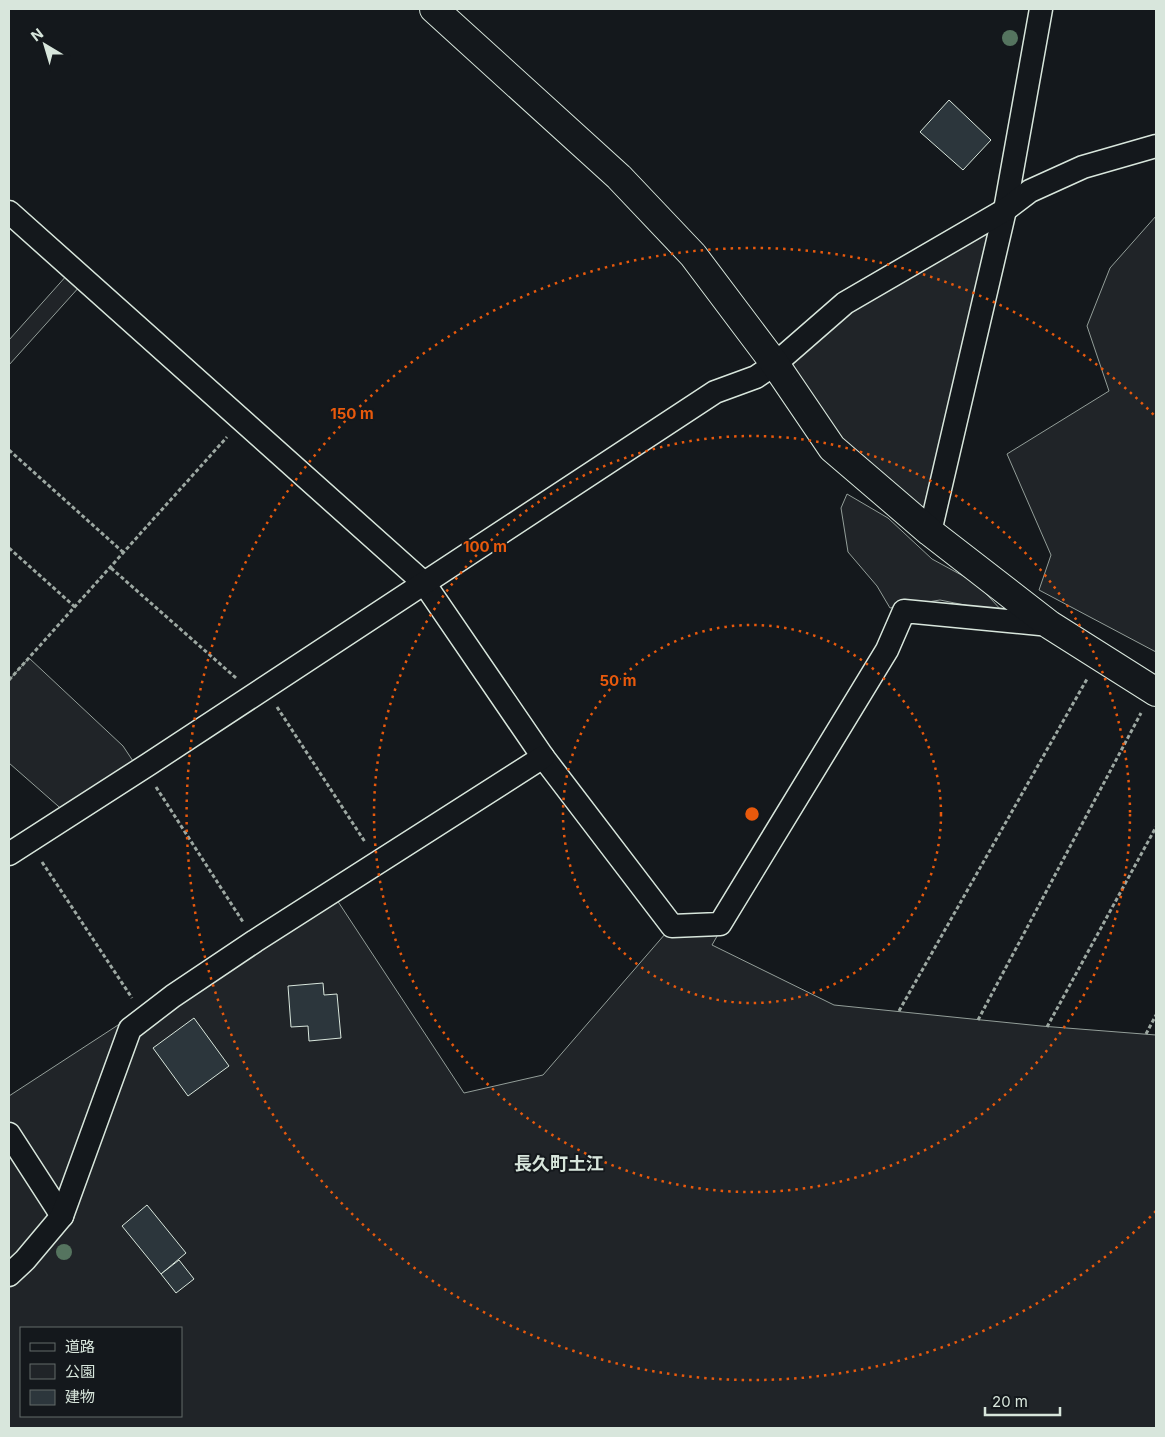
<svg xmlns="http://www.w3.org/2000/svg" width="1165" height="1437" viewBox="0 0 1165 1437" font-family="Inter,'Noto Sans JP',sans-serif">
<rect width="100%" height="100%" fill="#14181c"/>
<g fill="#202428" stroke="#939e99" fill-rule="evenodd">
<polygon points="1156,216 1156,652 1039,590 1051,555 1007,454 1109,391 1087,326 1110,268"/>
<polygon points="999,221 927,525 838,443 788,365 851,308"/>
<polygon points="68,274 81,285 9,365 9,340"/>
<polygon points="847,494 888,518 932,559 976,583 1004,613 940,600 890,608 877,586 848,552 841,508"/>
<polygon points="29,658 123,746 137,767 66,813 9,763 9,680"/>
<path d="M335,897L464,1093L543,1075L672,926L724,924L712,945L834,1005L1041,1026L1156,1035V1428H9V1096L158,999ZM21,1328H181V1416H21Z"/>
</g>
<g fill="#2c363c" stroke="#d8e6dc">
<polygon points="949,100 991,140 963,170 920,132"/>
<polygon points="323,983 324,995 337,994 341,1038 309,1041 308,1026 291,1027 288,986"/>
<polygon points="194,1018 229,1066 188,1096 153,1048"/>
<polygon points="147,1205 186,1253 161,1274 122,1226"/>
<polygon points="179,1260 194,1279 176,1293 161,1274"/>
</g>
<g fill="none" stroke-linecap="round" stroke-linejoin="round">
<g stroke="#d8e6dc" stroke-width="25">
<g id="minor">
<polyline points="9,212 424,583 543,757 672,926 720,924 887,650 904,611 1050,625"/>
<polyline points="930,532 1005,210 1041,9"/>
<polyline points="9,854 149,764 715,392 756,377 775,364 845,303 1005,210 1030,191 1083,167 1156,146"/>
<polyline points="9,1134 62,1216"/>
<polyline points="9,1275 25,1260 62,1216 130,1029 173,996 255,941 543,757"/>
</g>
</g>
<g stroke="#d8e6dc" stroke-width="30">
<polyline id="tertiary" points="434,9 619,177 693,255 775,364 832,448 930,532 1050,625 1156,692"/>
</g>
<g stroke="#9da8a2" stroke-width="3" stroke-dasharray="4 2.5" stroke-linecap="butt">
<polyline points="9,450 124,553"/>
<polyline points="9,548 75,607"/>
<polyline points="111,568 236,678"/>
<polyline points="9,680 227,437"/>
<polyline points="277,707 365,842"/>
<polyline points="156,787 243,922"/>
<polyline points="42,862 132,998"/>
<polyline points="899,1011 1087,679"/>
<polyline points="978,1020 1141,713"/>
<polyline points="1047,1027 1156,827"/>
<polyline points="1146,1034 1156,1015"/>
</g>
<use href="#minor" stroke="#14181c" stroke-width="22"/>
<use href="#tertiary" stroke="#14181c" stroke-width="28"/>
</g>
<g fill="#55745f">
<circle cx="1010" cy="38" r="8"/>
<circle cx="64" cy="1252" r="8"/>
</g>
<g fill="none" stroke="#e8590c" stroke-width="2.5" stroke-dasharray="2.5 5">
<circle cx="752" cy="814" r="189"/>
<circle cx="752" cy="814" r="378"/>
<path d="M1156 1211A566 566 0 1 1 1156 417"/>
</g>
<g text-anchor="middle" dominant-baseline="central" stroke-width="4" stroke-linejoin="round" paint-order="stroke">
<g font-size="18" font-weight="bold" fill="#d8e6dc" stroke="#14181c">
<text x="559" y="1163">長久町土江</text>
</g>
</g>
<circle cx="752" cy="814" r="8" fill="#e8590c" stroke="#14181c" stroke-width="2.5"/>
<g font-size="15" text-anchor="middle" font-weight="bold" fill="#e8590c" stroke="#14181c" stroke-width="4" stroke-linejoin="round" paint-order="stroke">
<text x="352" y="419">150 m</text>
<text x="485" y="552">100 m</text>
<text x="618" y="686">50 m</text>
</g>
<rect width="1165" height="1437" fill="none" stroke="#d8e6dc" stroke-width="20"/>
<rect x="20" y="1327" width="162" height="90" fill="#14181c" stroke="#626a69"/>
<rect x="30" y="1343" width="25" height="8" fill="#14181c" stroke="#626a69"/>
<text x="65" y="1352" font-size="15" fill="#d8e6dc">道路</text>
<rect x="30" y="1364" width="25" height="15" fill="#202428" stroke="#626a69"/>
<text x="65" y="1377" font-size="15" fill="#d8e6dc">公園</text>
<rect x="30" y="1390" width="25" height="15" fill="#2c363c" stroke="#626a69"/>
<text x="65" y="1402" font-size="15" fill="#d8e6dc">建物</text>
<g transform="translate(45 45) rotate(322)" stroke="#14181c" stroke-width="4" paint-order="stroke">
<path d="M0-4L9 19L0 12L-9 19Z" fill="#d8e6dc"/>
<text y="-8" font-size="14" font-weight="bold" text-anchor="middle" fill="#d8e6dc">N</text>
</g>
<path d="M985 1407v8h75v-8" fill="none" stroke="#d8e6dc" stroke-width="2.5"/>
<text x="992" y="1407" font-size="15" fill="#d8e6dc" stroke="#14181c" stroke-width="4" paint-order="stroke">20 m</text>
</svg>
